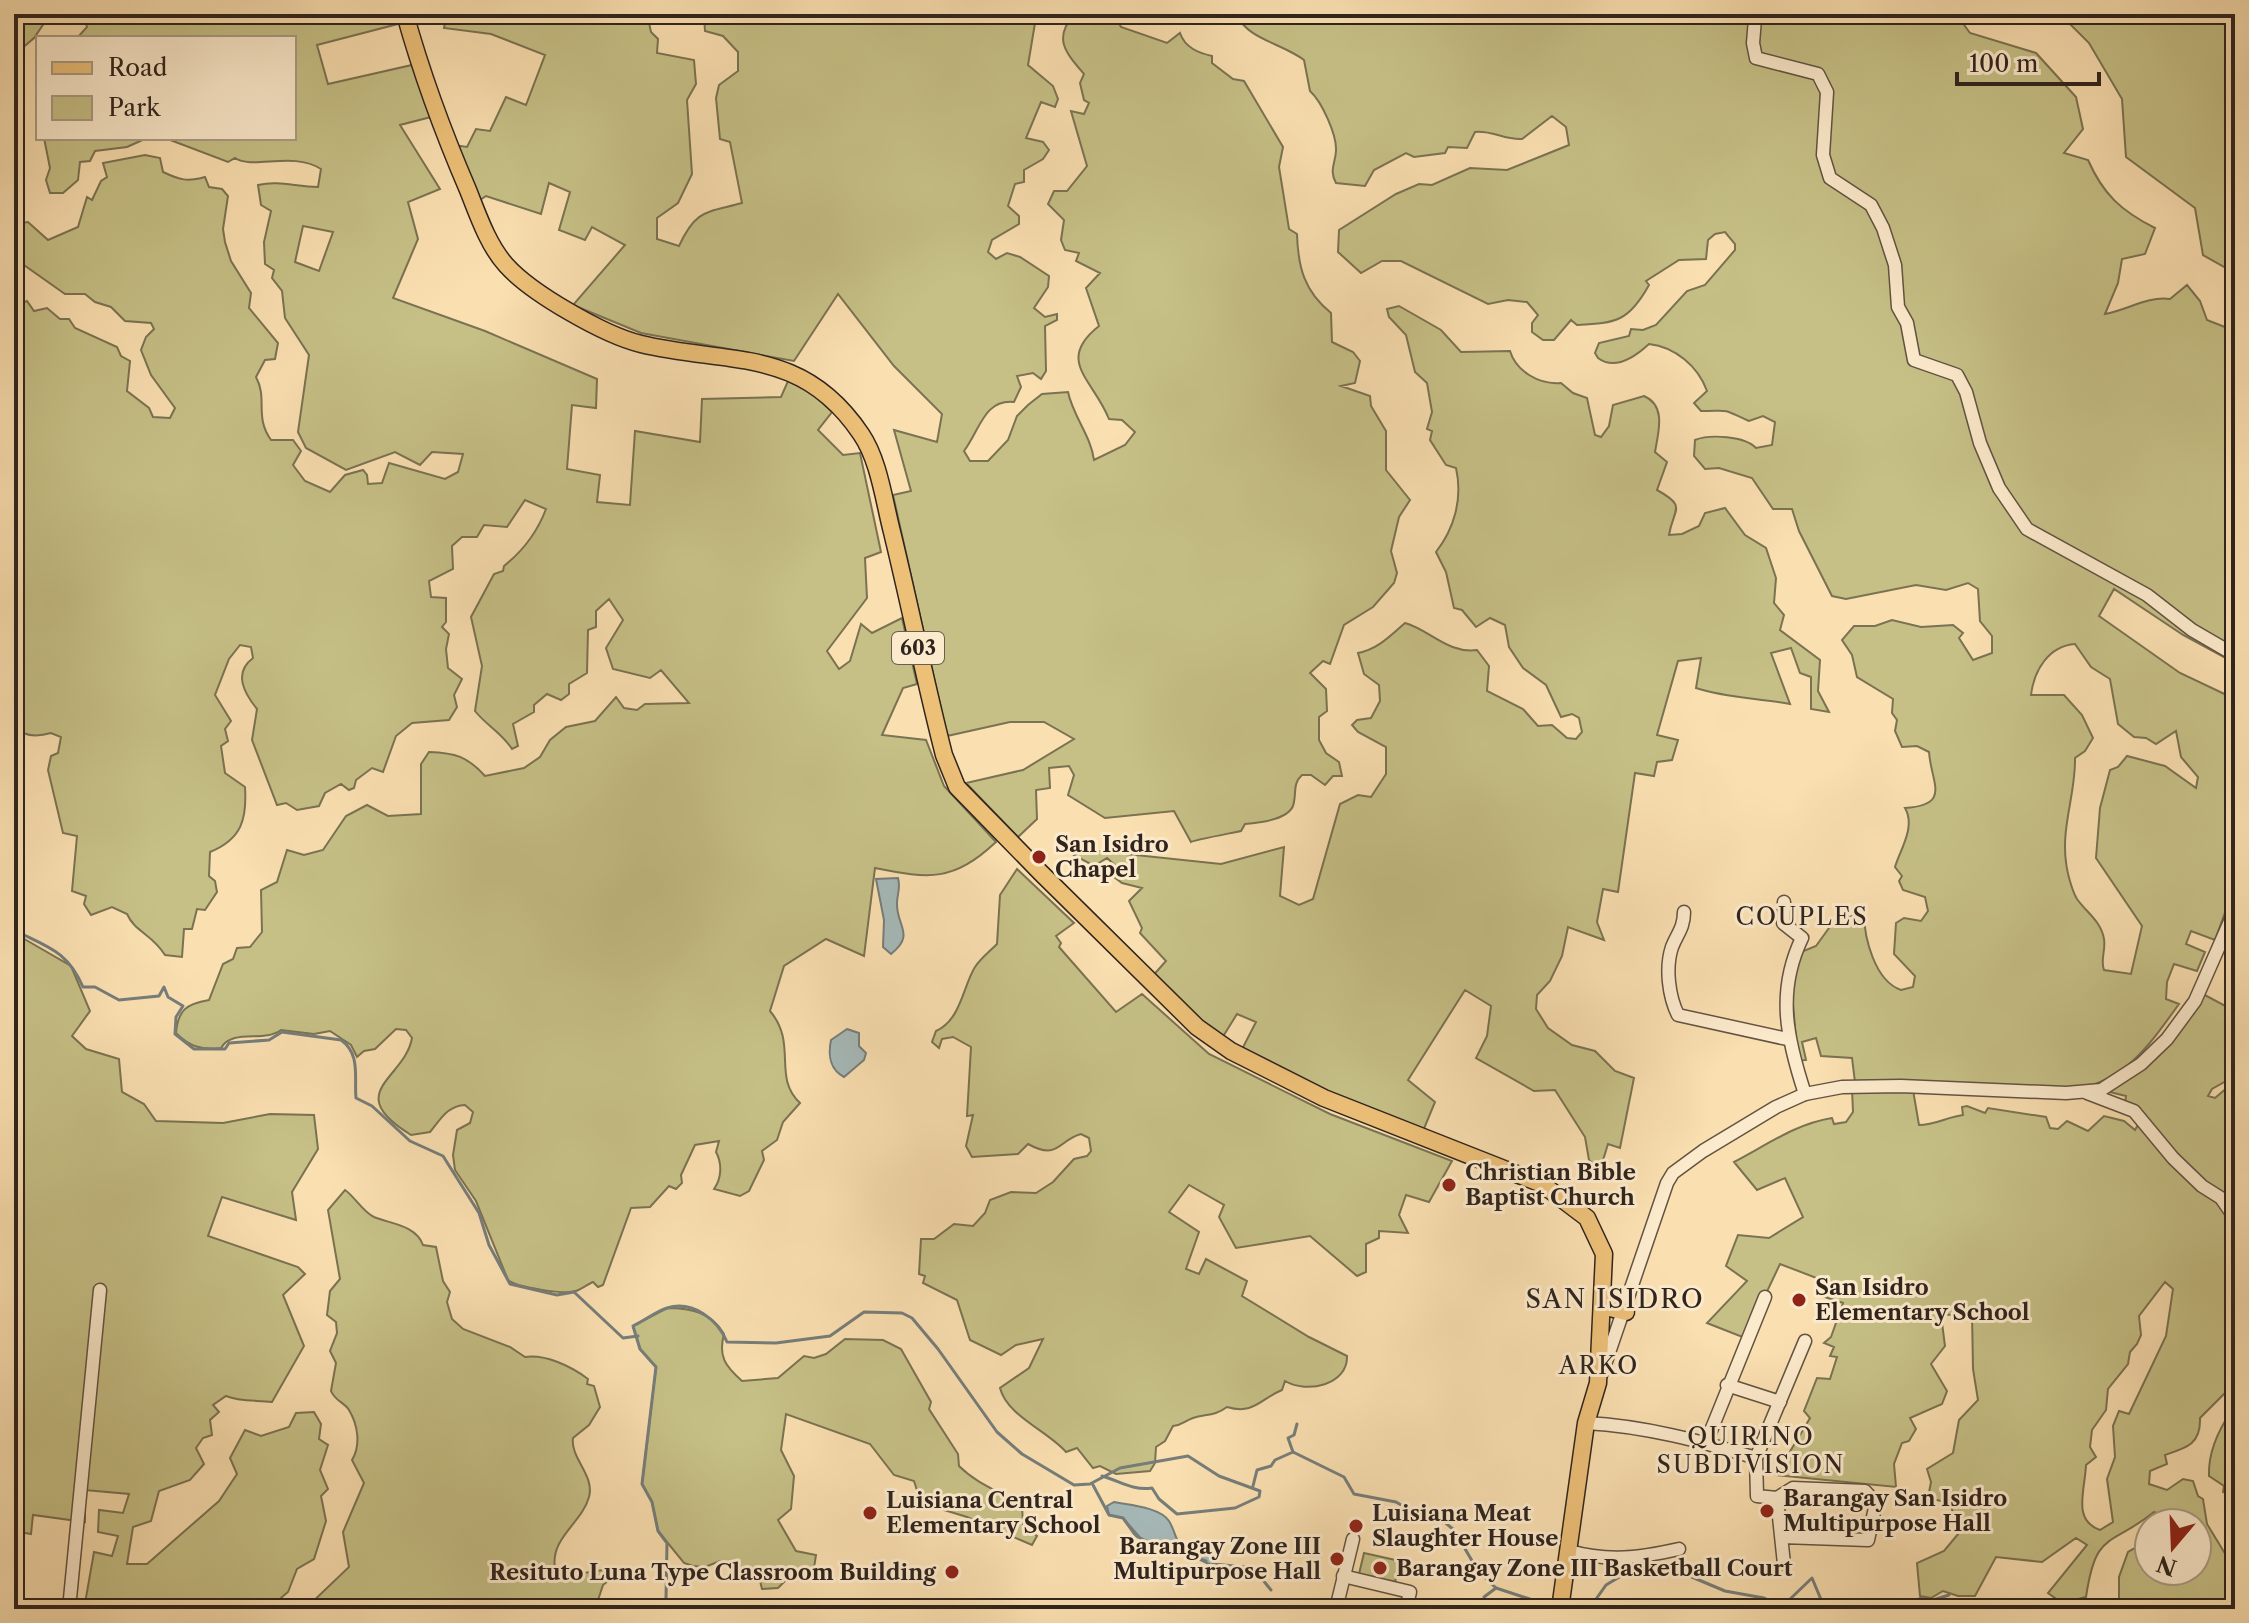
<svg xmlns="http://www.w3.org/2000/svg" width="2249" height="1623" viewBox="0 0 2249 1623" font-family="'Libre Caslon Text',serif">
<rect width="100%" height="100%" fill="#fadfb0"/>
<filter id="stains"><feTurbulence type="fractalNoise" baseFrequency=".0025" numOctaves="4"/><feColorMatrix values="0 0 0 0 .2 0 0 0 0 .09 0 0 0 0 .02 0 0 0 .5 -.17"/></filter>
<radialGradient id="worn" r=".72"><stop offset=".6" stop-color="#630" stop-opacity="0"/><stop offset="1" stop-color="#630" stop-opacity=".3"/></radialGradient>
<g fill="#c6c086" stroke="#7a7252" stroke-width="2" fill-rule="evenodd">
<polygon points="14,14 59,14 49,16 34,38 14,55"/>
<path d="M83,14H395L398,24L317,45L328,84L412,65L431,117L400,125L440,189L408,202L418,239L393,298L485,331L597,379L596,408L572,405L567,469L600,475L597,502L630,505L635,431L700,442L702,399L781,397L788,381L812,393L832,412L818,430L843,455L860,453L881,552L865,558L867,598L827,651L839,669L850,661L861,624L872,633L902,618L917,684L903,688L882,735L926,740L944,786L996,842C953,882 930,879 875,868L864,956L826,939L784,966L770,1011C798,1044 772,1077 800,1103L783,1122L777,1140L762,1151L764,1160L749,1191L740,1196L714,1189C722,1178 722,1163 716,1152L719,1141L695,1145L681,1175L682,1183L676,1189L669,1186L650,1207L631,1208L603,1285L598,1287L593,1282C588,1284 582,1289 576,1291C565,1295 516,1287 508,1280L476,1201L455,1170L453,1155L457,1130L470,1123L473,1112L465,1105C447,1106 441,1119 430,1132L411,1135C341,1092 405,1079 412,1038L406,1030L396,1029L375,1049L364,1051L357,1057L351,1045L330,1031L314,1034L281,1030C264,1043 233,1028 221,1048C201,1050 190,1047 176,1033C178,1010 186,1004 209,1000L223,964L233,959L237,948L250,947L262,932L261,890L277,882L287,850L304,855L323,850L346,816L367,805L388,816L421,814V764L429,752C455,753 467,756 485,776L524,768L540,757L550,740L566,727L595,721L616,697L624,708L637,710L645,704L689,703L661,670L650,678L613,669L606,648L623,620L609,599L596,611V627L588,630L587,673L569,684V694L561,700L547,694L534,705V712L513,724L518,746L512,749C502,733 487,726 475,711L482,666L471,617L494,574L503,571L504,566C524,550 537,533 546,509L525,500L507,527L484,525L477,537H462L452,546L453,569L429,581L431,597L446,598V622L442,627L449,634L446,649L448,668L462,679L454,695L457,707L449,720L412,723L396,736L383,772L372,768L356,780L354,788L349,790L341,784L325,793L319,806L297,810L286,803L277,805L252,740L257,709C244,693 233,673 253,658L251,647L240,645L229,659L215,695L231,721L225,729L228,741L221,746L225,773L245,787C247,819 242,839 210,852L209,876L215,881L217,892L205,910L197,909L192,929H184L182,957L165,955C152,934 135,932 127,914L112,907L91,915L84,904L86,896L72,891L77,836L63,833L48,770L51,756L58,753L61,737L51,733C37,737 24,737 14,727V306L27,301L34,311L47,308L60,319H69L75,328L117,347L121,356L130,361L127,391L149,408L153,417L170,418L175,408L151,375L141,350L146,337L154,329L151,323L125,321L111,307L95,302L85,294H65L14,258V224L28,222L48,240L78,227L87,197L92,200L101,181L107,177L103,163L145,155L160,158L163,172C180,180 187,182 205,177L209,187L222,189L228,196L223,229L225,242L231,261L251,293L249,308L278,343L275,359L265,360L256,377C268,399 254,416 271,440H293L301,451L293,465L305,481L330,492L345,475L363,470L367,475L368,484L382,483L389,463L445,479L458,472L463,454L432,452L420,465L395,452L346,470L306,448L298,432L309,355L285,318L282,291L272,278L274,270L265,264L264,242L271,211L261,205L258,185C279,180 296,187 318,187L321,169C293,151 253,170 235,158L228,162L165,138H294V38H77L87,27ZM303,226L333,232L319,271L295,262Z"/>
<path d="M447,14H647L651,32L658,39L657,53L694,60L696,84L687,100L692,174L678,203L657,218V239L679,246C696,209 706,213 742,203L730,142L720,139L716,98L719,85L738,71V52L723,36L705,31L704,14H1045L1035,23L1028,65L1053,86L1058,99L1055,107L1041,102L1026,138L1043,142L1049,150L1043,159L1024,170V182L1015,184L1008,206L1019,216V224L992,240L988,252L996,259L1007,253L1020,257L1049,276L1048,287L1034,308L1045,317L1057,314V320L1045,326L1046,371L1041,379L1033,373L1017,376L1021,387L1014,402C984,399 980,430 964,451L970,461H988L1008,440L1017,416L1028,405L1042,394L1068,392C1073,416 1091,436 1094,460L1125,445L1135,432L1122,420L1109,419C1093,379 1055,361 1099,326L1086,288L1100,273L1076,261L1079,253L1065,250L1061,240L1064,220L1048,204L1054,191H1067L1087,166L1071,111L1084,114L1089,103L1084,100L1080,83L1084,74C1066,53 1052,38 1075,14H1114L1121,27L1167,43L1180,33C1185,48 1199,53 1212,56V63L1233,79L1244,81L1283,147L1279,167L1289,229L1297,234C1298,267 1304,291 1331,313L1332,342L1353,352L1360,361L1355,383L1341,386L1370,396L1371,406L1386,431V470L1410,500L1399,517L1391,551L1397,573L1394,583L1373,607L1344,625L1330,664L1323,661L1310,673L1326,689L1327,711L1319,717V740L1326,753L1339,762L1342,776H1333L1325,785L1311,775H1302C1292,784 1297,794 1293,806C1287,820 1258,823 1245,824L1241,831C1232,833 1194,840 1191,842L1174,811L1105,818L1068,795L1074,775L1069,766L1049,768L1050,788L1036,790L1037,819L1018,837L966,783L1023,770L1074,739L1044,722H1010L947,736L893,495L911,491L894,430L937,442L942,414L894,366L838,294L794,361L641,333L573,305L625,245L592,227L585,240L559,230L570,192L549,183L541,214L486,196L477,202L454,145L467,147L476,129L490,131L506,97L526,105L545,55L491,34L444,28Z"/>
<path d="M1236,14H1956L1970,33L2036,53L2076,97L2083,129L2064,153L2088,160C2103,194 2121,211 2155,228L2145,254L2122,259L2118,283L2105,314C2128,310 2147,296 2170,299L2187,285L2200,301L2207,320L2235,331V663L2183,635L2114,589L2099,616L2180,673L2235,699V885L2215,940L2191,931L2186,944L2205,952L2197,971L2174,964L2167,982L2166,999L2179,1004C2150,1044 2128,1078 2078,1089L1855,1082L1852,1058L1821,1056L1816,1038L1802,1042L1806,1060L1798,1061L1791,982L1801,952L1816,946L1834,921L1864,913C1864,938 1875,981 1901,990L1913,987L1915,976L1894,954L1896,923L1904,918L1921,921L1928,911L1925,897L1903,890L1899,881L1902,876L1895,867C1900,850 1916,827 1905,808C1952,805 1931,783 1929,752L1917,746L1902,747L1895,731L1897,720L1892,713L1893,699L1857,677L1852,655L1842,640L1854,626H1875L1892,620L1921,627L1953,625L1963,633L1959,638L1973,660L1992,653V636L1980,621L1978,589L1968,583L1946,590L1916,585L1846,599L1832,596L1799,531L1792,509H1773L1752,478L1719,468L1705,469L1694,456L1695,440C1710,434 1745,436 1756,448L1772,445L1775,422L1763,416L1749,421C1720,408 1733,411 1701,411L1694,403L1707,391C1698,366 1675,347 1649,344C1636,356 1615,371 1598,358L1595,353L1599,343L1629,336L1631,329L1643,330L1656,325L1687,291L1705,285L1735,250V244L1725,232L1715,234L1708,240L1706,259L1679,260L1646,281L1649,285C1629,321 1617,323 1577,325L1571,320L1554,340H1543L1532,332V323L1538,315L1527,302L1508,300L1488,304L1401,261H1382L1361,273L1338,252L1339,230L1396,194L1419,184L1432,185L1470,168L1507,170L1569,145L1566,127L1552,116L1522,139C1504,140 1492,130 1475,132L1467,148L1448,147L1445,153L1414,157L1406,153L1374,170L1365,186L1336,183C1329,170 1335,165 1336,151C1337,135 1322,102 1310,91L1304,60C1282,43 1248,40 1236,14ZM2075,644L2091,667L2110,679L2118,724L2134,737L2146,738L2156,744L2176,731L2181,757L2198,777L2196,788L2165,766L2127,756L2118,767L2110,770L2100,808L2096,858L2142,926L2131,974L2104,970C2100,960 2106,950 2104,939C2101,921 2086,912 2077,899C2072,891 2067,872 2066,862C2061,827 2076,792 2075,758L2085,751L2093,738L2082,715L2064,695H2031C2034,671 2048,646 2075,644Z"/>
<polygon points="2045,14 2235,14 2235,273 2203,255 2195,208 2126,157 2122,99 2089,43 2070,24"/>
<polygon points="44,138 147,138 127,147 95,151 90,161 80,162 78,180 63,193 50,193 46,180 50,168"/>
<path d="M1399,306L1441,330L1461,352L1510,351C1516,371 1539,385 1561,383L1573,393L1587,398L1595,435L1601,437L1609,426L1613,405L1644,396C1667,406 1658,433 1655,452L1667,462L1657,490C1688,507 1673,509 1669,535L1682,534L1699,526L1705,513L1725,508L1745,535L1766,548L1776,578L1774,603L1784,615L1780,630L1820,660L1818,691L1829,712L1811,709V677L1800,673L1791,648L1771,653L1790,704C1759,698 1726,698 1696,688L1701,658L1678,661L1657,735L1678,740L1672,760L1657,762L1654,776L1635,773L1618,892L1603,889L1597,922L1604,940L1568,927L1562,956L1550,981L1537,995L1536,1009L1548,1028L1572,1045L1595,1051L1615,1071L1634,1078L1620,1148L1608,1144L1600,1170L1589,1160L1585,1137L1555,1090L1534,1091L1476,1058L1487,1036L1491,1006L1465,990L1408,1080L1435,1102L1421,1136L1239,1055L1256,1022L1237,1014L1219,1043L1150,979L1166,961L1140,933L1142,928L1129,901L1142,888L1122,883L1110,874L1116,866L1107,858L1094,866L1074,855L1088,850L1221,864L1284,847L1280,896L1299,905L1313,899L1340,804L1358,795L1371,797L1386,774V747L1358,732L1352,725L1357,720L1371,718L1380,701L1379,685L1364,674L1358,653C1378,649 1390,636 1405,623C1430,630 1448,654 1477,650L1489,666L1487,691L1523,709L1538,726L1552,725L1567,738L1576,739L1582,732L1579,718L1572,714L1561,717L1546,685L1523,668L1509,647L1505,625L1490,618L1476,627L1462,610L1454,608L1446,572L1436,552C1454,529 1463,499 1456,468L1446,465L1430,440L1432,431L1427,429L1432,412L1427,383L1415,372L1406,335L1389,317L1387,309Z"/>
<path d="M1017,869L1074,923L1056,936L1061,943L1059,947L1116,1012L1142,994L1209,1054L1330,1114L1452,1161L1429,1202L1406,1195L1399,1215L1408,1233L1379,1231V1238L1366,1244V1272L1357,1276L1310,1236L1236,1248L1219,1217L1224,1205L1189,1185L1169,1212L1199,1232L1186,1269L1199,1274L1206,1259L1247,1281L1242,1296L1309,1337L1347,1356C1348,1385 1307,1394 1285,1381L1282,1390C1260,1399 1254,1415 1227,1407C1215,1416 1206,1414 1193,1418C1184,1421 1183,1425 1173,1426L1165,1441L1156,1447L1155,1463L1150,1471L1116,1474L1100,1466L1093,1468L1077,1448L1066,1452C1048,1431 1007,1416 1000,1388L1029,1368L1043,1339L1016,1345L1001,1355L970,1340L957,1300L923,1283L925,1276L919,1274L921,1239H934L954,1224L973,1226L985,1213L990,1200L1011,1192L1036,1193L1053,1182L1074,1159L1087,1156L1091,1151L1089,1138L1081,1134C1058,1140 1059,1161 1028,1144L1018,1154L972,1157L966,1146L973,1115L967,1116L971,1047L953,1037L942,1039L939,1048L932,1042L936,1031C961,1020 963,986 975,967C980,959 990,951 997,944L1000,895Z"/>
<path d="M14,933L71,966L90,1011L72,1036L86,1049L119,1059L122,1092L144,1104L156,1121L223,1123L270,1114L314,1115L318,1149L292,1192L296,1220L222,1197L208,1236L298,1267L305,1274L283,1295L304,1346L272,1402C257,1400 240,1402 226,1396L213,1405L219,1412L210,1420L212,1435L203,1438L196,1448L204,1464L190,1480L159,1491L151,1521L133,1527L127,1564H147L219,1501L237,1474L230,1458L245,1430L261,1436L289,1427L296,1413L314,1412L321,1424L319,1439L328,1445L320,1470L328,1489L321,1496L326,1521L314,1559L297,1569L288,1592L268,1609H84L94,1552L112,1556L118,1536L98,1532L99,1510L123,1513L129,1494L85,1490V1522L33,1515L31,1534L14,1531Z"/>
<path d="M2201,993L2235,1011V1076L2212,1089L2208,1096L2215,1098L2228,1087L2235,1086V1383L2200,1418C2201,1444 2187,1448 2165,1455L2167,1464L2150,1471L2149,1484L2167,1490L2183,1479L2193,1481L2198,1496L2203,1499L2207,1524L2235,1570V1609H2119V1577L2128,1552L2149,1540V1571H2197V1523H2161L2165,1515L2154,1512C2109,1548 2096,1530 2086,1597L2062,1603L2048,1593L2087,1545L2076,1538L2042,1562L1996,1557L1975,1596H1958L1943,1591L1931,1598L1920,1596L1917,1563L1944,1551L1959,1533L1950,1503L1928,1498L1931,1482L1927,1469L1953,1453L1959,1420L1978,1400L1973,1369L1972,1314L1941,1315L1945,1346L1931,1364L1947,1391L1942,1404L1910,1418L1916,1429L1909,1441L1902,1443L1894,1464L1896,1487L1776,1475L1810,1418L1804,1411L1817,1378L1830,1379L1837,1357L1830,1356L1834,1347L1824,1343L1831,1337L1843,1303L1822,1296L1827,1282L1780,1264L1745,1338L1707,1323L1747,1281L1726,1266L1738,1235L1769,1238L1803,1217L1785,1178L1757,1190L1734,1162C1767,1145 1795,1124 1832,1118L1834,1124L1846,1122L1853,1112L1852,1089L1913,1090L1919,1125C1935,1125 1947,1117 1963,1115L1962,1107L1967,1106L1985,1113L1988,1108L2046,1117L2050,1128L2058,1129L2067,1121L2088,1131L2104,1116L2124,1121L2135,1130L2143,1116L2125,1103L2126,1096L2106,1091L2122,1081ZM2165,1282L2173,1289L2166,1336L2129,1414L2119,1411L2113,1426L2115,1457L2107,1479L2113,1522L2100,1530C2072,1520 2085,1491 2086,1465L2096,1457L2090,1447L2092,1430L2106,1410L2108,1389L2128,1364L2130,1352L2137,1344L2141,1335L2139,1316Z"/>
<path d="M345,1190C355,1197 363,1212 374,1217C391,1224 416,1225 423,1245L436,1247L443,1281L450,1292L447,1302L452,1319L463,1329L510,1347L525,1357C545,1354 571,1366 588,1379L587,1384L594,1386L600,1407L589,1425L573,1438C570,1458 595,1475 589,1497C582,1523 550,1538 555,1568L571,1575L609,1569L614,1576L603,1585L595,1609H305L349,1567L343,1532L364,1483L352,1460C361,1445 358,1425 349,1410C344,1402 335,1401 331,1391L336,1363L330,1351L337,1333L336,1322L327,1315L330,1291L340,1279L328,1210Z"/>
<path d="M667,1308C691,1308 711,1312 724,1334C718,1356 725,1366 742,1381L778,1378L804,1356L814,1358L826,1354L845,1339L883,1340L901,1349L931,1402L929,1409L958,1454L959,1466C977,1484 999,1491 1022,1505L1023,1525L1037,1536L1032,1545L967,1517L921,1503L914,1481L894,1475L870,1444L786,1414L781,1450L794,1476L791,1509L778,1520L796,1551L816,1555L813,1574L785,1581L778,1588L762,1589L759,1577L733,1563L720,1561L705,1567L693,1566L684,1563L658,1531L652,1502L642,1484L656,1367L640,1349L633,1326Z"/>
<path d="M2232,1410L2235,1411V1498L2223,1492L2224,1486L2209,1476C2208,1453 2219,1429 2232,1410Z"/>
<polygon points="1364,1553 1400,1561 1395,1582 1359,1574"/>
</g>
<g fill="#a5b9b8" stroke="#767d7a" stroke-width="2">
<path d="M898,878C901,888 897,894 897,903C896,926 916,934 891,954L883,947L884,920L876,879Z"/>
<path d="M847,1029L859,1033V1046L866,1053L864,1060L844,1077C829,1069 828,1055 831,1040Z"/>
<path d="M1114,1502C1128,1505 1160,1507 1169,1521C1178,1536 1172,1539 1189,1553L1194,1549L1207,1552L1218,1568L1211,1569V1565L1173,1547H1158L1143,1541L1123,1518L1109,1515L1107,1506Z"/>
</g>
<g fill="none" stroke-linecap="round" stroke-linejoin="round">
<g stroke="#767d7a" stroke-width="3">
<path d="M14,930C47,947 67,950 83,987H95L119,1000L159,996L164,987L168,997L183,1006L176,1017L175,1034L194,1049H225L229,1043L269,1040L282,1032L341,1040C361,1054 354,1078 356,1098L372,1106L410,1141L443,1156L479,1213L489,1245L510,1284L557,1295L574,1292L623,1338L638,1336"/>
<polyline points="1293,1452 1288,1438 1294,1435 1297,1424"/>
<polyline points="1093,1485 1109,1515 1123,1518 1136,1536 1152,1544"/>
<polyline points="1253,1486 1257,1470 1271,1466 1275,1460 1293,1452 1344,1477 1354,1494 1396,1502 1415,1513 1436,1515 1454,1530 1478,1571 1496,1588 1551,1606"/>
<polyline points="1184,1554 1206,1561"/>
<polyline points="1213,1564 1245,1567 1250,1575 1262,1579 1271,1590"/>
<path d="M660,1609L666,1598L667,1543L658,1531L652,1502L642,1484L656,1367L640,1349L633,1326C644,1321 655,1312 667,1308C693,1300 718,1320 727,1342L776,1343L830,1336L864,1312L902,1313L912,1318L938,1349L997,1432L1022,1454L1074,1485L1090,1484L1120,1468L1188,1456L1219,1476L1260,1491L1259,1497L1235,1508L1177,1514L1159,1499L1152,1488C1133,1491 1120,1481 1102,1476"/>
<polyline points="1486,1609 1484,1597 1496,1588"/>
<polyline points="1589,1609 1606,1585 1636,1567 1663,1575 1687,1575 1725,1591 1764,1598 1776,1604 1788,1601 1812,1578 1825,1609"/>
<polyline points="1653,1609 1669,1605 1689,1609"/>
<polyline points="1891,1609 1922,1598 1930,1601 1949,1595"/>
</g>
<g stroke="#625342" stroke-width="15">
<g id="minor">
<polyline points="1749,14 1755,19 1753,43 1756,58 1818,74 1827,92 1823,155 1830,178 1871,205 1883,228 1895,265 1898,307 1907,323 1914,360 1957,375 1966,392 1980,443 1999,488 2027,529 2147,595 2192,630 2235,655"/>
<path d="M1784,902L1783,923L1802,938C1776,992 1787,1039 1805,1094"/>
<path d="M1684,912C1684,928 1677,934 1672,947C1665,968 1669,997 1678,1015L1787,1039"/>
<polyline points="2087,1093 2134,1111 2173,1158 2202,1186 2221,1198 2235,1218"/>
<polyline points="1602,1373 1667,1183 1673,1173 1703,1151 1776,1107 1805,1094 1842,1087 1901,1086 2066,1093 2101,1090 2141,1064 2167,1039 2195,1001 2235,910"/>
<polyline points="1727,1385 1780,1402"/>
<path d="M1586,1423C1644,1426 1701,1441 1756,1458"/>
<polyline points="1706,1443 1765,1297"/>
<polyline points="1777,1498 1757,1496 1756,1458 1805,1341"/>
<polyline points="1782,1537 1868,1540 1876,1503 1865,1491 1793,1488 1777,1498 1784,1564"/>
<path d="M1569,1551C1609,1562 1639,1558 1679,1549"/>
<polyline points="1343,1576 1410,1592 1406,1609"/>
<polyline points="69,1609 100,1290"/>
<polyline points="1336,1609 1353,1539"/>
</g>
</g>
<g stroke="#2f241e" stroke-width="19">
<g id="major">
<path d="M405,14C422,75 443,132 468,190C478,215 488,245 506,265C531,293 604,335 641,344C729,365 802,346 861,434C879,460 884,501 892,532C910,606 925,681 944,755L957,787L1041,873L1197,1027L1231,1051L1324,1098L1542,1184L1587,1218L1604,1254L1598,1383L1586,1423L1560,1609"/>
<polyline points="1602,1306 1626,1312"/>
</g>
</g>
<use href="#minor" stroke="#fceacc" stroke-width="12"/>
<use href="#major" stroke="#edc078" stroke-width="16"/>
</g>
<g fill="#8f2418" stroke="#fceacc" stroke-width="3">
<circle cx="1039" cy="857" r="8"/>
<circle cx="1449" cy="1185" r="8"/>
<circle cx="1799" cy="1300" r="8"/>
<circle cx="1767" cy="1511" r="8"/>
<circle cx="870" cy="1513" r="8"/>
<circle cx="1356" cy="1526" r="8"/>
<circle cx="1337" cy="1559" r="8"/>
<circle cx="1380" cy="1568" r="8"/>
<circle cx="952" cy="1572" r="8"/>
</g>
<g text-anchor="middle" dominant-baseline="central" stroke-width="6" stroke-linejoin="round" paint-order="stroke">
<rect fill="#fceacc" stroke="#6c5f52" stroke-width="2" x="892" y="632" width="52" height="32" rx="6"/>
<g font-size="20" font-weight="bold" fill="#2f241e">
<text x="918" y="648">603</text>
</g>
<g font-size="22" font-weight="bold" fill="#2f241e" stroke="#fceacc" text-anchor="start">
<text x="1055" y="844">San Isidro<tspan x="1055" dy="25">Chapel</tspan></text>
<text x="1465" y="1172">Christian Bible<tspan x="1465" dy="25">Baptist Church</tspan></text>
<text x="1815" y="1287">San Isidro<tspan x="1815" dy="25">Elementary School</tspan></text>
<text x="1783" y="1498">Barangay San Isidro<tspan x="1783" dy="25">Multipurpose Hall</tspan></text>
<text x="886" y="1500">Luisiana Central<tspan x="886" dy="25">Elementary School</tspan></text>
<text x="1372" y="1513">Luisiana Meat<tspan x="1372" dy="25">Slaughter House</tspan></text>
<text x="1321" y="1546" text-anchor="end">Barangay Zone III<tspan x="1321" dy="25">Multipurpose Hall</tspan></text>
<text x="1396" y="1568">Barangay Zone III Basketball Court</text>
<text x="936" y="1572" text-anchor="end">Resituto Luna Type Classroom Building</text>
</g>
<g font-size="24" letter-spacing="2" fill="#2f241e" stroke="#fceacc">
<text x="1802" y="916">COUPLES</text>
<text x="1599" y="1365">ARKO</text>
<text x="1751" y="1436">QUIRINO<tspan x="1751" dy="28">SUBDIVISION</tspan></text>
</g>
<g font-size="26" letter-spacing="2" fill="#2f241e" stroke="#fceacc">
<text x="1615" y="1299">SAN ISIDRO</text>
</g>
</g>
<rect width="2249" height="1623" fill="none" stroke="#fadfb0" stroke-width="48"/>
<rect x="16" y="16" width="2217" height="1591" fill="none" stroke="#2f241e" stroke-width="4"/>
<rect x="24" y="24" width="2201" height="1575" fill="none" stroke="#2f241e" stroke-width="2"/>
<rect x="36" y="36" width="260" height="104" fill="#fceacc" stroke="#aa9b86" stroke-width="2"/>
<rect x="52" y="62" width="40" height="12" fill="#edc078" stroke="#aa9b86" stroke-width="2"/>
<text x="108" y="76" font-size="24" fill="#2f241e">Road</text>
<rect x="52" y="96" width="40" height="24" fill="#c6c086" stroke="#aa9b86" stroke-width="2"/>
<text x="108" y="116" font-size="24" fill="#2f241e">Park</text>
<g transform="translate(2173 1547) rotate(199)"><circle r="38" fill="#fceacc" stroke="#aa9b86" stroke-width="2"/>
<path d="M0-6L14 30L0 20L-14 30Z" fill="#8f2418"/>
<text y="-12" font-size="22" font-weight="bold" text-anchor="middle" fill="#2f241e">N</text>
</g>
<path d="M1957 72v12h142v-12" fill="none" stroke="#2f241e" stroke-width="4"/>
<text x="1969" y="72" font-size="24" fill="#2f241e" stroke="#fceacc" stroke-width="6" paint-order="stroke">100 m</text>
<rect width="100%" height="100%" filter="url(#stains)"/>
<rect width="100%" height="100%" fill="url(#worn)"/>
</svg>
